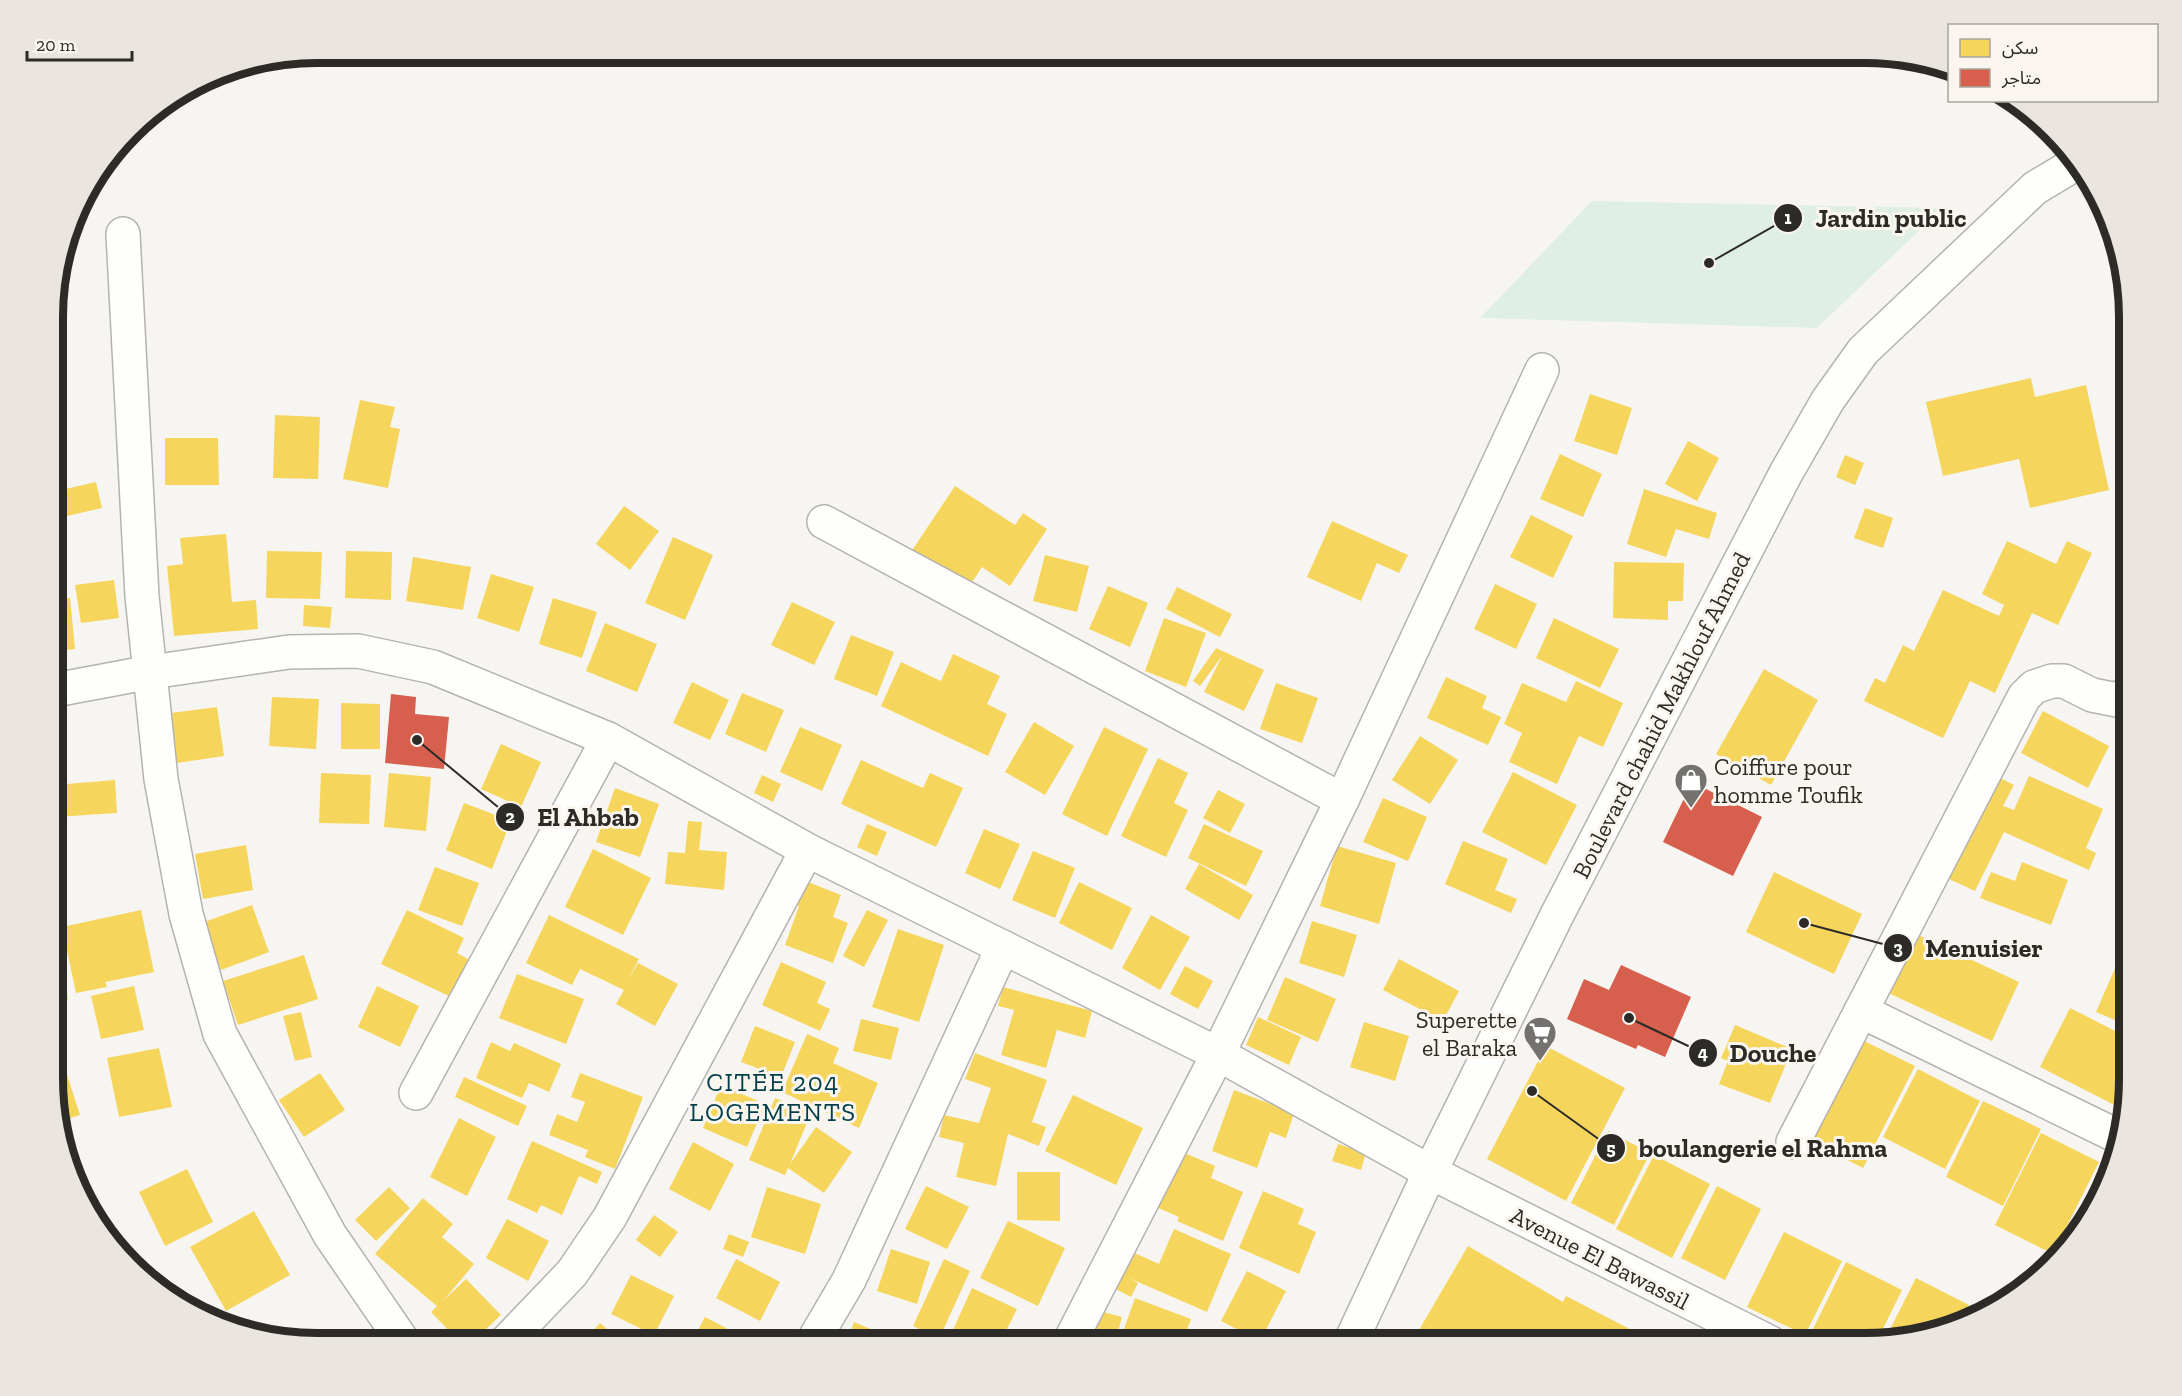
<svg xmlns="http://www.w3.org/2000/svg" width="2182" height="1396" viewBox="0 0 2182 1396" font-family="'Zilla Slab','Noto Sans Arabic',serif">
<rect width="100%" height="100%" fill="#f7f5f2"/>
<polygon fill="#e0efe5" points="1592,201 1943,208 1817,328 1480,318"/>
<g fill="#f6d55c">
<polygon points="2031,378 2035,397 2086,385 2109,490 2030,508 2019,459 1943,476 1926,402"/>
<polygon points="1590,394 1632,408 1617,455 1574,441"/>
<polygon points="360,400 395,407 390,427 400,429 388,488 343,479"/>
<polygon points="275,415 320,417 318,479 273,478"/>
<polygon points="165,438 218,438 219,485 165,485"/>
<polygon points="1688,441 1719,458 1697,501 1665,484"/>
<polygon points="1560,454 1602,474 1583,517 1540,499"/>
<polygon points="1845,455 1864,463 1855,485 1836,477"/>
<polygon points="96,482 102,508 67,516 61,490"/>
<polygon points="955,486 1015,525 1023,513 1047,529 1010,586 982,567 960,601 903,564"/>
<polygon points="1644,489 1717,513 1709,539 1676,529 1666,557 1627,544"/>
<polygon points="624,506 659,531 630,570 596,544"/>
<polygon points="1865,508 1893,518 1883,548 1854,538"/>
<polygon points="1531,515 1573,536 1553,578 1510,557"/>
<polygon points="1332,521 1408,555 1399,573 1377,563 1361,601 1307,577"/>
<polygon points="60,529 67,574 55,576 55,530"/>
<polygon points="226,534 232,602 256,600 258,629 174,636 167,566 183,564 180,538"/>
<polygon points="673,537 713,555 685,620 645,603"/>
<polygon points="2007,541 2056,564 2067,541 2092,553 2058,625 2032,613 1995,693 1970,681 1943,738 1864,701 1875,678 1885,683 1903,645 1914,651 1943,590 1999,616 2004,605 1982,594"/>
<polygon points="267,551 322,552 320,599 266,598"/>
<polygon points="346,551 392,552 391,600 345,598"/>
<polygon points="1045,555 1089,566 1077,612 1033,601"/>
<polygon points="413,557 471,567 463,610 406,601"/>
<polygon points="1614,562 1684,563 1683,601 1668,601 1668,620 1613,618"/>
<polygon points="491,574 534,587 519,632 477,618"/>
<polygon points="114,580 119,618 81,623 75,585"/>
<polygon points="1495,584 1537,604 1516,649 1474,629"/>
<polygon points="1108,586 1148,603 1130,647 1089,629"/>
<polygon points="1177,587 1232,614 1220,637 1166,609"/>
<polygon points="70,598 75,649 55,651 55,599"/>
<polygon points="553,598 597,612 582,658 539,644"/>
<polygon points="792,602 835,622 814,665 771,645"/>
<polygon points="304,605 332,607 330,628 303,626"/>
<polygon points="1164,618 1206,633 1186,687 1145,671"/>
<polygon points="1554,618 1619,649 1600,688 1536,658"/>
<polygon points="605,623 657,644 637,692 586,671"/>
<polygon points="851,635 894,652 877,696 834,679"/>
<polygon points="1216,648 1264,670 1244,711 1204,692 1222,656 1200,686 1193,681"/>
<polygon points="953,654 1000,676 987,704 1007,714 988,756 881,706 901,662 941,681"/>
<polygon points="1764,669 1818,700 1771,785 1716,754"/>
<polygon points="1446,677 1487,696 1482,708 1501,717 1488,745 1427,718"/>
<polygon points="1576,681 1623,703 1603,747 1579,736 1557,784 1509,762 1522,733 1504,724 1522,683 1566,702"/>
<polygon points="692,682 729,700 710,740 673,723"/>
<polygon points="1276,683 1318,698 1302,743 1260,729"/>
<polygon points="742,693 784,710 766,752 725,734"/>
<polygon points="272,697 319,699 316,749 269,746"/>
<polygon points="341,703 380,704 380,749 341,749"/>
<polygon points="217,707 224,756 177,763 171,713"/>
<polygon points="2043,711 2109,746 2088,788 2021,753"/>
<polygon points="1034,722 1074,746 1045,795 1005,772"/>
<polygon points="800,727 842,745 822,791 780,772"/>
<polygon points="1104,727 1148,749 1107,836 1062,814"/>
<polygon points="1420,736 1458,760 1430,804 1392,780"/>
<polygon points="501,744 541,762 521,807 481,789"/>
<polygon points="1158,758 1188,773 1174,803 1188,810 1166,857 1121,836"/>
<polygon points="861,760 923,788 930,773 963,788 936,847 841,804"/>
<polygon points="1513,772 1577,805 1546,865 1482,832"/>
<polygon points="321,773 371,775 369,824 319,823"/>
<polygon points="389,773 431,777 426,831 384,827"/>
<polygon points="762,775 781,784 773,802 754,793"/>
<polygon points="1996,776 2014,785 2003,806 2014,810 2029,776 2103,809 2086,848 2096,853 2089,870 2004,832 1975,891 1947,878"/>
<polygon points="115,780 117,813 55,817 55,785"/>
<polygon points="615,788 659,804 640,857 596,842"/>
<polygon points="1218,790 1245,804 1230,833 1203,818"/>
<polygon points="1383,798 1427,817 1408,861 1363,842"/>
<polygon points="464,803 511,821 492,869 446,850"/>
<polygon points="688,821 702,822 699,850 727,852 724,890 665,884 668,852 685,853"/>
<polygon points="867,824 887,832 877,856 857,847"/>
<polygon points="1204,824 1263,851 1246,886 1188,858"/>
<polygon points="984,829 1020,844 1000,889 965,873"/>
<polygon points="1463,841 1508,859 1495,890 1517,899 1511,913 1445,884"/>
<polygon points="246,845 253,890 203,899 195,854"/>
<polygon points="1337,846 1396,863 1379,924 1320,906"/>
<polygon points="593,849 651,878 623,935 565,907"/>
<polygon points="1033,851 1075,868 1055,918 1012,900"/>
<polygon points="2022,862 2068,880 2051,925 1980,898 1991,872 2015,881"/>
<polygon points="1199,864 1253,895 1239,920 1185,889"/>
<polygon points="435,867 479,883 462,926 418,910"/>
<polygon points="1774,872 1862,914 1834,974 1746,932"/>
<polygon points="803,880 841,895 833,917 848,923 833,963 785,945 799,906 794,905"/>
<polygon points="1079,882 1132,908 1112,950 1059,923"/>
<polygon points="252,905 269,952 221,970 204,922"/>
<polygon points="141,910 154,972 105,982 107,987 76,993 62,927"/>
<polygon points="407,910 464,938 457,953 468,959 451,997 381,964"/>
<polygon points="867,910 888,920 864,967 843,956"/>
<polygon points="549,915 639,959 628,980 638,963 678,984 655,1026 616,1004 624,990 580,969 572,985 526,963"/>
<polygon points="1151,915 1190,937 1160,990 1122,968"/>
<polygon points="1312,921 1357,935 1344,977 1299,963"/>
<polygon points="898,929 944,945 919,1022 872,1007"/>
<polygon points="1912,932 2019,982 1992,1041 1884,991"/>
<polygon points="304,955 318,999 238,1025 223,981"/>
<polygon points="1399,959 1459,991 1443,1021 1383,990"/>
<polygon points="781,962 826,982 817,1003 830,1009 820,1031 762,1005"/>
<polygon points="1185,966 1213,981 1198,1009 1170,994"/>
<polygon points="2116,966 2129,971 2129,1026 2096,1012"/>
<polygon points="517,974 584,999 566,1044 499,1018"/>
<polygon points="64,975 68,999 55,1002 55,976"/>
<polygon points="1285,977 1336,999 1318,1042 1267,1020"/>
<polygon points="134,986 144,1030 101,1039 91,996"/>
<polygon points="377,986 419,1006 400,1047 358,1027"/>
<polygon points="1003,987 1092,1011 1085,1038 1057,1030 1046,1068 1001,1055 1014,1010 998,1006"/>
<polygon points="2070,1008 2129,1038 2129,1096 2126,1111 2040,1067"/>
<polygon points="301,1012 312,1057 295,1061 283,1016"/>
<polygon points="1258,1017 1301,1037 1289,1065 1246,1045"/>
<polygon points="861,1019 899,1028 891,1060 853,1051"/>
<polygon points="1364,1022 1409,1036 1395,1081 1350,1067"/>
<polygon points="1735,1025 1792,1049 1770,1103 1719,1084 1728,1061 1721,1058"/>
<polygon points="755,1026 795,1042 781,1077 741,1062"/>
<polygon points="807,1034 839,1048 833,1063 878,1083 859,1128 782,1092"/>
<polygon points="1852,1035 1915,1066 1863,1168 1802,1137"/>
<polygon points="491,1042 510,1051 514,1043 561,1064 549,1092 529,1083 522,1098 476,1078"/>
<polygon points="1546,1046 1625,1088 1566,1201 1487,1159"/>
<polygon points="159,1048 172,1107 119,1117 107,1058"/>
<polygon points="975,1053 1047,1080 1032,1122 1046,1127 1039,1146 1008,1134 996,1186 956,1177 964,1143 939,1137 944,1115 979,1123 991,1088 965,1079"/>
<polygon points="62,1059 80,1115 58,1122 55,1113 55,1062"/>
<polygon points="1918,1069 1980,1101 1945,1169 1883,1137"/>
<polygon points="320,1073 345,1110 304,1137 279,1100"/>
<polygon points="580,1073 643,1097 615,1169 585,1157 588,1150 549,1135 557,1114 577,1122 585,1102 571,1097"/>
<polygon points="464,1077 527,1106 518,1126 455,1097"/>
<polygon points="721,1085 765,1104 747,1147 703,1128"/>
<polygon points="1234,1090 1294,1113 1286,1138 1270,1132 1257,1168 1212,1151"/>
<polygon points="1073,1095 1143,1128 1116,1185 1045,1151"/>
<polygon points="775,1098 811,1113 790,1164 816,1127 852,1152 824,1193 788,1168 785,1175 749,1160"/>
<polygon points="1983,1101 2041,1129 2003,1206 1946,1177"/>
<polygon points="459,1118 496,1137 467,1196 430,1177"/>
<polygon points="1608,1131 1650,1153 1614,1225 1571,1203"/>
<polygon points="2041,1133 2099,1162 2053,1254 1995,1225"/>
<polygon points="532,1141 602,1172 597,1184 579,1176 562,1215 541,1205 537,1213 507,1199"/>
<polygon points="693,1142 734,1164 710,1211 669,1189"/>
<polygon points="1338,1144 1366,1153 1361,1170 1332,1161"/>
<polygon points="1180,1151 1215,1166 1211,1178 1243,1192 1223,1241 1177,1221 1179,1217 1156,1207"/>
<polygon points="1654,1155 1710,1184 1672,1258 1616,1229"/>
<polygon points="187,1169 213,1222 165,1246 139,1192"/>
<polygon points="1017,1172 1060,1172 1060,1221 1017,1220"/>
<polygon points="926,1186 969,1207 947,1249 905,1229"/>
<polygon points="1717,1186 1761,1209 1725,1280 1681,1258"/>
<polygon points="389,1187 410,1208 376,1241 355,1220"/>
<polygon points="767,1187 821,1204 805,1254 751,1237"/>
<polygon points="1263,1191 1304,1209 1298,1224 1316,1232 1299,1274 1239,1248"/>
<polygon points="423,1198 453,1224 442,1237 474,1264 444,1300 466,1279 501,1315 471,1343 461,1343 431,1312 437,1306 375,1254"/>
<polygon points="254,1211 290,1275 226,1311 190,1247"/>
<polygon points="654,1215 678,1232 660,1257 636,1240"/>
<polygon points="507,1219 549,1241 528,1281 486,1258"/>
<polygon points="1008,1221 1065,1248 1038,1306 980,1278"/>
<polygon points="1174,1229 1231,1254 1207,1312 1129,1278 1138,1283 1131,1297 1112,1287 1130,1251 1159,1264"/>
<polygon points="1784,1232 1842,1261 1805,1335 1747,1307"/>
<polygon points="729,1234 749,1242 743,1257 723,1249"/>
<polygon points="1468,1246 1563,1302 1566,1296 1649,1339 1647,1343 1441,1343 1419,1330"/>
<polygon points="891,1249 930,1262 917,1304 877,1291"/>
<polygon points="736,1259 780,1282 760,1321 716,1298"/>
<polygon points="944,1259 970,1271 939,1339 913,1326"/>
<polygon points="1846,1262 1902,1290 1876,1343 1837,1343 1812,1331"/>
<polygon points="1247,1271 1286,1291 1260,1341 1221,1321"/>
<polygon points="631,1275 674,1296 654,1335 611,1314"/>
<polygon points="1916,1278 1969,1305 1962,1319 1883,1343"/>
<polygon points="972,1288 1017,1309 1000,1343 978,1343 952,1332"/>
<polygon points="1135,1298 1191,1319 1182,1343 1119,1343"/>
<polygon points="1975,1304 1987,1311 1968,1317"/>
<polygon points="1099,1311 1122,1317 1115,1343 1091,1338"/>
<polygon points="705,1317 745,1338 742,1343 691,1343"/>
<polygon points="854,1322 899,1341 898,1343 846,1343"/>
<polygon points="600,1323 623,1343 582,1343"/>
<polygon points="1655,1335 1671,1343 1651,1343"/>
</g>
<g fill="#d6604d">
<polygon points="391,694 416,697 415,714 449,717 444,769 385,763"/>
<polygon points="1692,782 1762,817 1733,876 1663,842"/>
<polygon points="1621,965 1691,997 1665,1057 1638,1045 1636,1049 1567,1019 1584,979 1609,990"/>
</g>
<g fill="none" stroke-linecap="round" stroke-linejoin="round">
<g stroke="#b4b3b1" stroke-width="36">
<g id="minor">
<polyline points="123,234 142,596 161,779 186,914 220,1034 330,1235 404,1343"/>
<polyline points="824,522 1342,800"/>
<polyline points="55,690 151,672 289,652 358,651 433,667 608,739 807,850 1218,1054 1430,1172 1771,1343"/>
<polyline points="1861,1011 2121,1138"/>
<polyline points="416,1093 608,739"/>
<polyline points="1793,1142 2024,697 2034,687 2052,681 2064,681 2092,695 2117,700 2129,692"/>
<polyline points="505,1343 572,1273 610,1217 807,850"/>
<polyline points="812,1343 849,1280 1003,947"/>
<polyline points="1069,1343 1218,1054 1342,800 1542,370"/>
</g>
</g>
<g stroke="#b4b3b1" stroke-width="36">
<polyline id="major" points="1350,1343 1430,1172 1557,915 1786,473 1828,400 1863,351 2035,188 2075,164"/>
</g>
<use href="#minor" stroke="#fefefd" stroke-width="33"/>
<use href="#major" stroke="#fefefd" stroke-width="33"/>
</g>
<defs>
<g id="shop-pin" transform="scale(1.725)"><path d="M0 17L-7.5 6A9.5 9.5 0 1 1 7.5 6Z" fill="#73726f" stroke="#faf6ef"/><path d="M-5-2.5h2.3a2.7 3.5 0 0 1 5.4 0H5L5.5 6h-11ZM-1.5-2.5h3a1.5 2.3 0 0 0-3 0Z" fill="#fff"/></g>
<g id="supermarket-pin" transform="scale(1.725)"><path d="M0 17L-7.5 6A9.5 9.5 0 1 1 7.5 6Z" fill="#73726f" stroke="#faf6ef"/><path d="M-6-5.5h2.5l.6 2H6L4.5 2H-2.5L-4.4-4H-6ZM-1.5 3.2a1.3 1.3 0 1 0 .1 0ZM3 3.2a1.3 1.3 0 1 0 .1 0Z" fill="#fff"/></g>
</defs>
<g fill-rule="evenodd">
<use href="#shop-pin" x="1691" y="780"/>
<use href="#supermarket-pin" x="1540" y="1033"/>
</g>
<g text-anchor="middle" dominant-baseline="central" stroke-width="6" stroke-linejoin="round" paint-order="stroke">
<g font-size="24" fill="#2c2b28" stroke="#faf6ef">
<text transform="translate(1661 715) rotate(-63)">Boulevard chahid Makhlouf Ahmed</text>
<text transform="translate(1600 1258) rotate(27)">Avenue El Bawassil</text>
</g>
<g font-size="24" fill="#2c2b28" stroke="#faf6ef" text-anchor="start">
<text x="1714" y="766">Coiffure pour<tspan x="1714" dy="28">homme Toufik</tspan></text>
<text x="1517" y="1019" text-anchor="end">Superette<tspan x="1517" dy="28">el Baraka</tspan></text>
</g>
<g font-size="26" letter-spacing="1.5" fill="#003e4a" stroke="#faf6ef">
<text x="773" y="1082">CITÉE 204<tspan x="773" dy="30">LOGEMENTS</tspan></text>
</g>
</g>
<path d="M0 0H2182V1396H0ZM317 63H1865A254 254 0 0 1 2119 317V1079A254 254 0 0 1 1865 1333H317A254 254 0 0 1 63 1079V317A254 254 0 0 1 317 63Z" fill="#eae6df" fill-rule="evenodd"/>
<path fill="none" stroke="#2c2b28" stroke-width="8" d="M317 63H1865A254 254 0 0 1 2119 317V1079A254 254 0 0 1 1865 1333H317A254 254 0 0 1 63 1079V317A254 254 0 0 1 317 63Z"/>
<path fill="none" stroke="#2c2b28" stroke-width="2" d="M1709 263L1788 218M417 740L510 817M1804 923L1898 948M1629 1018L1703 1053M1532 1091L1611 1148"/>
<g fill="#2c2b28" stroke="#faf6ef" stroke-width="2">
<circle cx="1709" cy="263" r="6"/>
<circle cx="417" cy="740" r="6"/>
<circle cx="1804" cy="923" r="6"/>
<circle cx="1629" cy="1018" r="6"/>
<circle cx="1532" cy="1091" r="6"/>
<circle cx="1788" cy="218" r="15"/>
<circle cx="510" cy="817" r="15"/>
<circle cx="1898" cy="948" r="15"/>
<circle cx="1703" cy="1053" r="15"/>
<circle cx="1611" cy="1148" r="15"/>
</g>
<g font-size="18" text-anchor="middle" font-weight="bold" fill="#fff">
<text x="1788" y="224">1</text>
<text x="510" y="823">2</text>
<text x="1898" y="954">3</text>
<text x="1703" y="1059">4</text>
<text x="1611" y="1155">5</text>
</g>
<g font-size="26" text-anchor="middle" font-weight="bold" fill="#2c2b28" stroke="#faf6ef" stroke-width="6" stroke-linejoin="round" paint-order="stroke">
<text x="1891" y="227">Jardin public</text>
<text x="588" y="826">El Ahbab</text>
<text x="1984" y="957">Menuisier</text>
<text x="1773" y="1062">Douche</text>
<text x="1763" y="1157">boulangerie el Rahma</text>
</g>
<rect x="1948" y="24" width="210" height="78" fill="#faf6ef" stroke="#a8a59f" stroke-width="1.5"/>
<rect x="1960" y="39" width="30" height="18" fill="#f6d55c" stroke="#a8a59f" stroke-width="1.5"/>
<text x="2002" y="54" font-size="18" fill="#2c2b28">سكن</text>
<rect x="1960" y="69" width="30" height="18" fill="#d6604d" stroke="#a8a59f" stroke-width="1.5"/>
<text x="2002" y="84" font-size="18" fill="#2c2b28">متاجر</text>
<path d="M27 51v9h105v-9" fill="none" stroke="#2c2b28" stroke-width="3"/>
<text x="36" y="51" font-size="18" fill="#2c2b28" stroke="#faf6ef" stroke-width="4.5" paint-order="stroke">20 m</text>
</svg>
